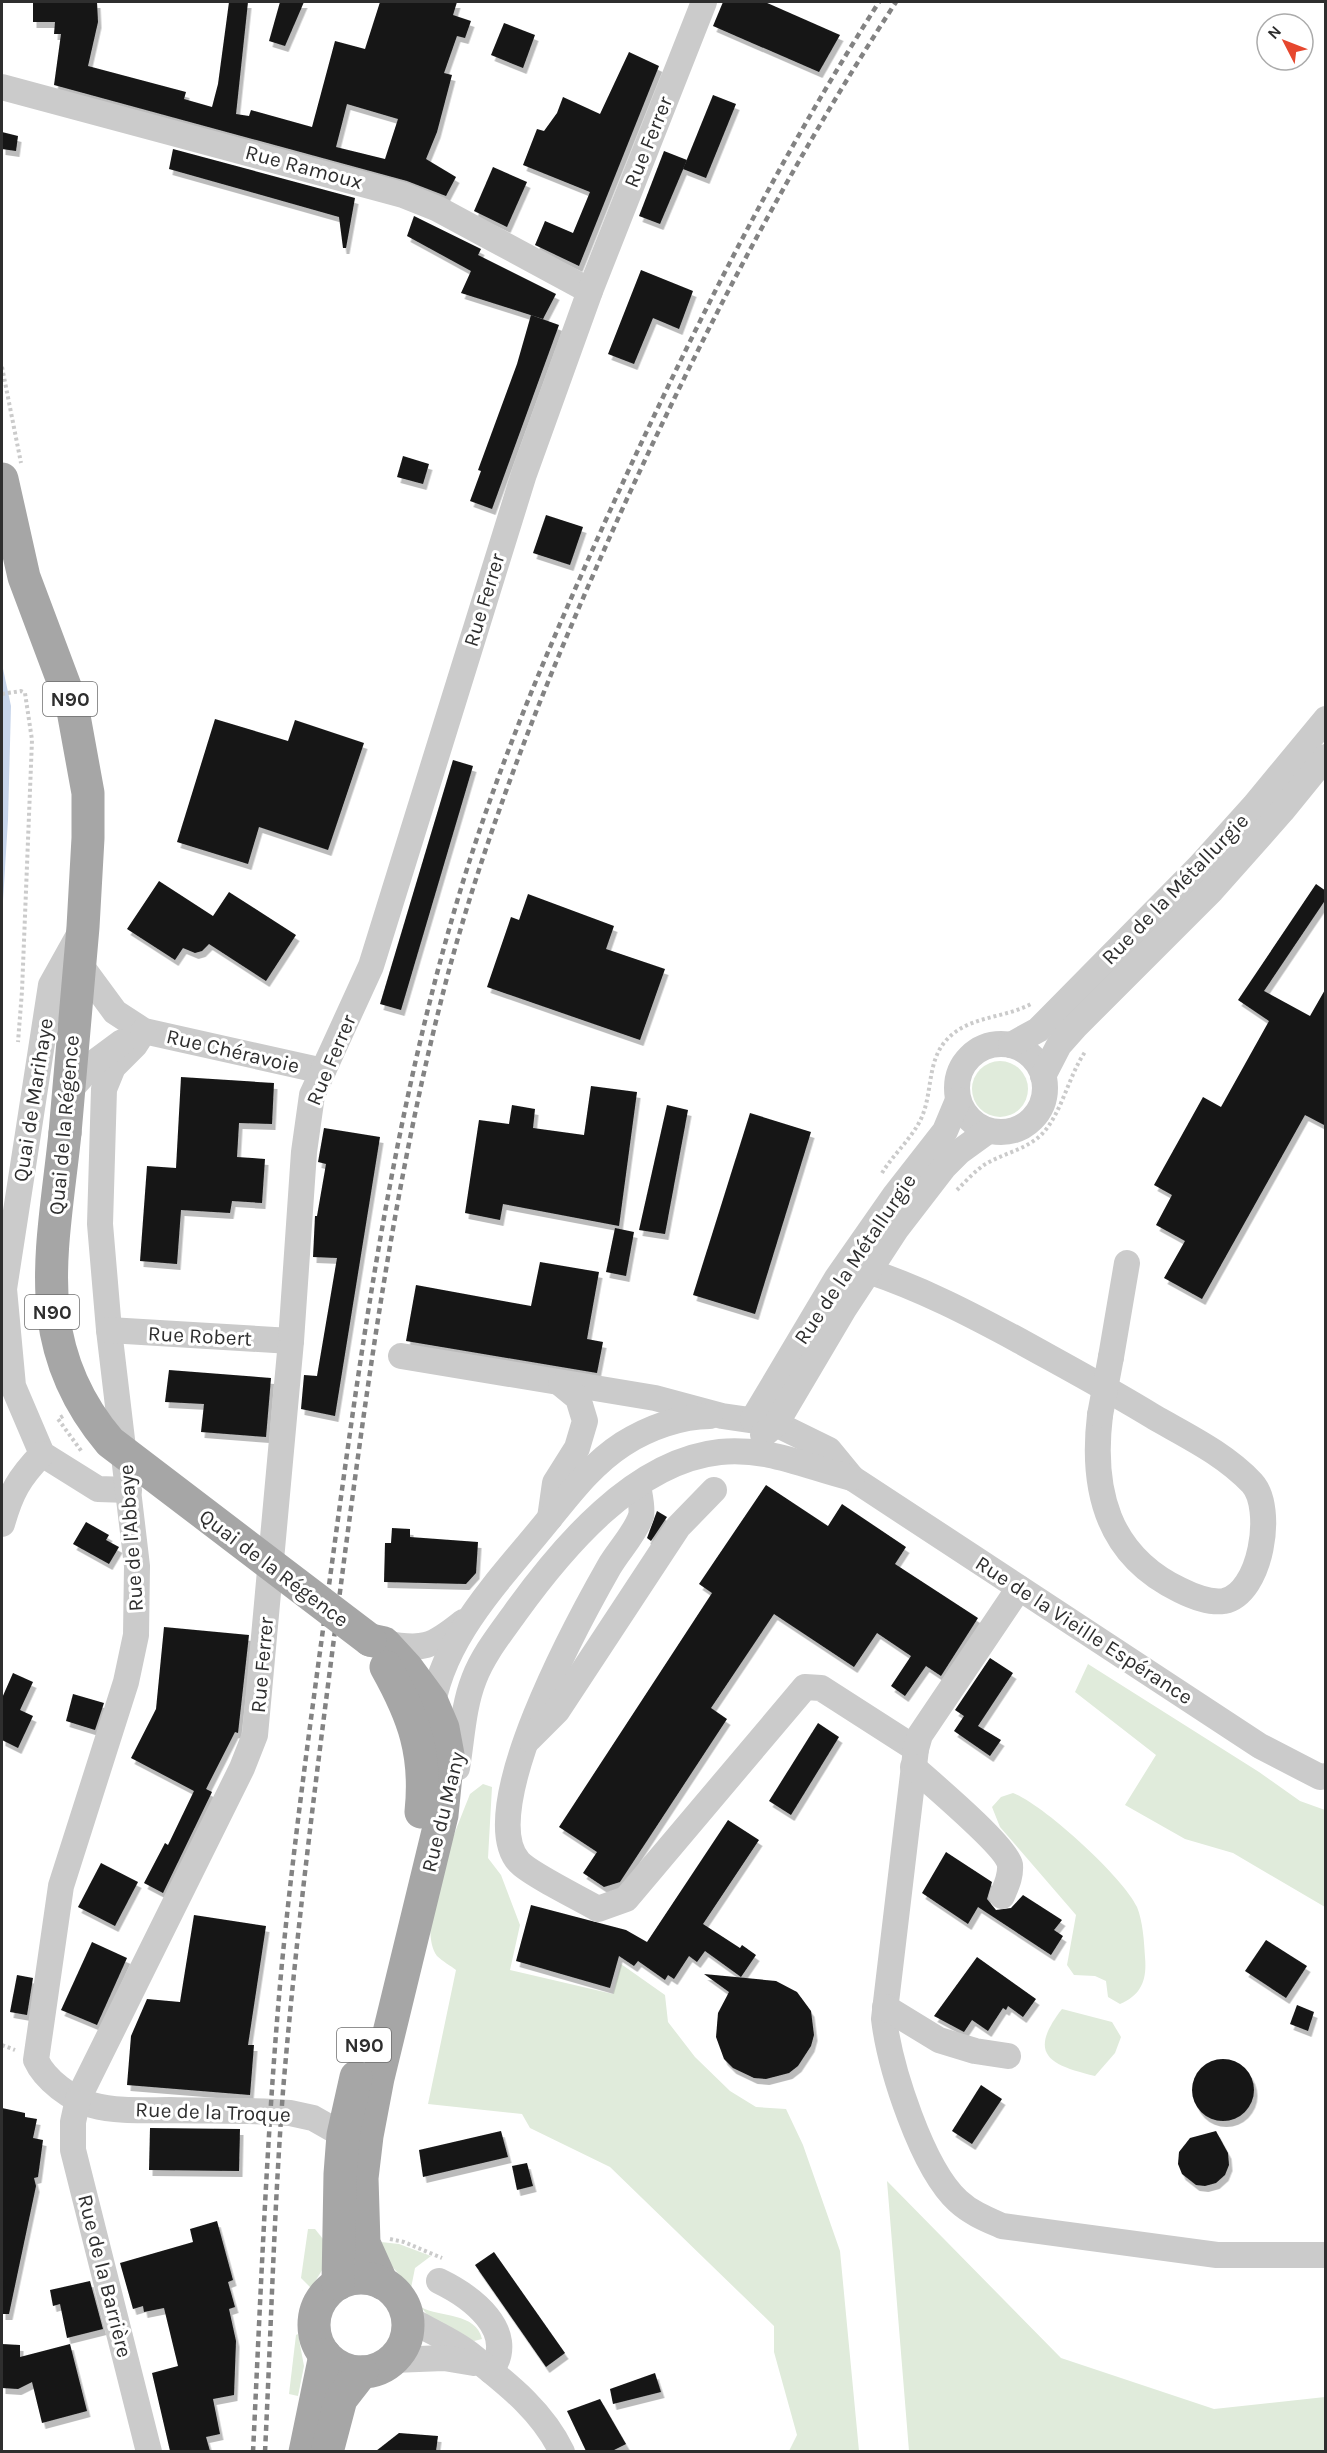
<svg xmlns="http://www.w3.org/2000/svg" width="1327" height="2453" viewBox="0 0 1327 2453" font-family="Karla,sans-serif">
<defs>
<filter id="shadow"><feDropShadow dx="3.5" dy="6" stdDeviation="0" flood-color="#0004"/></filter>
</defs>
<rect width="100%" height="100%" fill="#fff"/>
<g fill="#e0ebdb">
<circle cx="1000" cy="1089" r="28"/>
<polygon points="1088,1664 1259,1772 1300,1801 1325,1810 1325,1907 1233,1853 1185,1839 1125,1805 1156,1755 1075,1692"/>
<path d="M483,1784L492,1787L488,1858L501,1875L520,1925L510,1970L613,1994L621,1964L665,1995L668,2022L695,2057L730,2091L756,2107L786,2109L803,2145L840,2251L859,2451H789L797,2435L774,2352V2326L610,2167L530,2128L522,2114L428,2104L456,1970C451,1966 442,1961 437,1956C414,1924 457,1828 470,1794Z"/>
<path d="M1013,1793C1044,1805 1123,1877 1137,1907C1143,1922 1144,1941 1145,1957C1147,1979 1142,1995 1120,2004L1108,1997L1106,1981L1095,1976L1074,1975L1067,1965L1076,1915L1000,1827L992,1807L1001,1797Z"/>
<path d="M1062,2009L1112,2022L1121,2037L1115,2053L1095,2076C1049,2065 1027,2054 1062,2009Z"/>
<polygon points="887,2181 1061,2358 1214,2409 1325,2397 1325,2451 909,2451"/>
<polygon points="308,2229 315,2229 323,2239 324,2267 311,2288 301,2278"/>
<polygon points="381,2242 399,2244 431,2256 415,2268 411,2288 389,2263"/>
<path d="M421,2307C440,2318 476,2312 482,2339L474,2341L429,2317Z"/>
<polygon points="298,2334 304,2366 298,2396 289,2394 296,2335"/>
</g>
<polygon fill="#c7d5eb" points="2,664 11,706 8,820 2,917"/>
<g fill="#151515" fill-rule="evenodd" filter="url(#shadow)">
<path d="M33,2H97L98,22L88,66L186,92L184,99L212,107L218,84L229,2H248L236,114L249,116L251,110L312,127L335,41L365,49L380,2H457L453,15L471,21L465,38L457,36L444,73L452,75L437,132L426,159L456,177L446,196L407,181L54,85L61,34H54L55,22H33ZM347,104L398,119L385,159L336,147Z"/>
<polygon points="280,2 304,2 285,46 269,41"/>
<polygon points="723,2 765,2 840,35 819,72 713,26"/>
<polygon points="504,23 535,35 523,68 491,55"/>
<polygon points="629,52 659,66 579,266 535,245 545,221 573,233 590,192 523,165 537,129 544,131 557,113 563,97 600,114"/>
<polygon points="713,95 736,104 706,178 683,169"/>
<polygon points="2,132 18,136 16,151 2,149"/>
<polygon points="173,149 355,198 346,248 343,248 339,217 169,169"/>
<polygon points="664,151 687,160 660,224 639,216"/>
<polygon points="493,167 527,182 507,227 474,211"/>
<polygon points="414,216 481,249 478,255 556,294 543,319 461,293 471,271 407,236"/>
<polygon points="641,270 693,291 679,329 653,318 634,364 608,354"/>
<polygon points="531,315 559,325 492,509 470,501 481,471 478,470 517,364"/>
<polygon points="403,456 429,464 423,484 397,477"/>
<polygon points="546,515 583,527 570,565 533,553"/>
<polygon points="215,719 288,741 295,720 364,743 328,850 259,827 248,864 177,842"/>
<polygon points="453,760 473,766 401,1010 380,1004"/>
<polygon points="159,881 213,916 229,892 296,935 266,981 209,944 202,951 195,953 183,948 175,960 127,929"/>
<polygon points="1316,884 1326,891 1326,899 1264,991 1310,1016 1326,988 1326,1126 1305,1115 1202,1299 1164,1278 1185,1241 1156,1225 1172,1195 1154,1185 1203,1097 1221,1107 1269,1021 1238,1000"/>
<polygon points="528,894 614,926 606,949 665,969 640,1040 487,987 511,917 519,920"/>
<polygon points="181,1077 274,1083 272,1124 239,1123 237,1157 265,1159 262,1203 232,1201 230,1213 181,1210 177,1264 140,1261 147,1166 176,1168"/>
<polygon points="591,1086 637,1092 619,1226 503,1204 500,1220 465,1213 479,1120 509,1124 512,1105 535,1109 533,1128 584,1135"/>
<polygon points="667,1105 688,1110 665,1234 639,1230"/>
<polygon points="750,1113 811,1132 755,1314 693,1295"/>
<polygon points="324,1128 380,1137 335,1416 301,1409 304,1375 317,1376 337,1258 313,1257 315,1216 317,1216 326,1164 318,1162"/>
<polygon points="615,1228 634,1232 626,1276 606,1272"/>
<polygon points="540,1262 599,1272 587,1339 603,1342 597,1373 406,1341 416,1285 531,1306"/>
<polygon points="169,1370 271,1378 266,1437 201,1432 204,1404 165,1402"/>
<polygon points="766,1485 828,1526 842,1504 906,1547 895,1564 978,1618 941,1676 926,1666 905,1696 891,1686 911,1656 877,1633 854,1667 774,1614 711,1708 727,1719 620,1882 604,1887 583,1873 597,1852 559,1827 712,1593 699,1584"/>
<polygon points="657,1511 667,1517 651,1541 647,1538"/>
<polygon points="86,1522 109,1535 106,1540 119,1547 109,1564 73,1544"/>
<polygon points="392,1528 410,1529 410,1537 478,1542 476,1573 466,1584 384,1582 385,1543 391,1543"/>
<polygon points="164,1627 249,1635 238,1733 235,1732 206,1789 212,1792 163,1893 144,1883 165,1843 168,1845 194,1791 131,1758 156,1709"/>
<polygon points="990,1658 1013,1673 978,1726 1001,1740 990,1756 954,1731 964,1716 955,1710"/>
<polygon points="13,1673 33,1682 20,1710 33,1716 18,1748 2,1740 2,1698"/>
<polygon points="73,1694 104,1703 95,1730 66,1721"/>
<polygon points="818,1723 839,1737 791,1815 769,1801"/>
<polygon points="728,1820 759,1840 703,1924 740,1948 742,1945 756,1955 741,1977 705,1951 697,1962 689,1956 674,1979 668,1975 665,1980 638,1961 634,1966 619,1956 610,1988 516,1961 531,1905 626,1930 647,1942"/>
<polygon points="946,1852 992,1882 987,1899 996,1910 1011,1908 1023,1895 1062,1920 1054,1930 1063,1936 1051,1955 978,1907 968,1924 922,1893"/>
<polygon points="101,1863 138,1882 115,1926 78,1907"/>
<polygon points="194,1915 266,1926 248,2045 254,2045 250,2095 127,2085 131,2036 147,1999 180,2002"/>
<polygon points="1266,1940 1307,1966 1286,1998 1245,1971"/>
<polygon points="92,1942 127,1958 97,2025 61,2010"/>
<polygon points="977,1957 1036,1999 1023,2017 1008,2006 1006,2010 1003,2008 988,2031 972,2020 964,2032 934,2016"/>
<polygon points="704,1974 776,1981 797,1992 811,2011 814,2035 811,2046 798,2066 789,2073 766,2079 754,2078 733,2068 724,2059 716,2037 718,2013 729,1992"/>
<polygon points="17,1975 33,1978 27,2015 10,2012"/>
<polygon points="1297,2005 1314,2012 1308,2031 1290,2024"/>
<circle cx="1223" cy="2090" r="31"/>
<polygon points="981,2085 1002,2099 972,2144 952,2131"/>
<polygon points="2,2108 25,2113 25,2117 37,2119 33,2138 43,2140 38,2177 34,2178 36,2186 9,2314 2,2314"/>
<polygon points="150,2128 240,2129 239,2171 149,2170"/>
<polygon points="501,2131 508,2157 423,2177 419,2150"/>
<polygon points="1216,2131 1228,2153 1229,2165 1225,2175 1216,2183 1205,2186 1196,2185 1182,2174 1178,2164 1179,2152 1190,2138"/>
<polygon points="527,2163 533,2186 517,2190 512,2166"/>
<polygon points="217,2221 233,2280 228,2282 235,2307 229,2309 236,2341 234,2395 213,2399 220,2434 206,2437 210,2451 170,2451 152,2373 178,2366 164,2308 144,2312 143,2306 133,2309 120,2263 193,2242 190,2229"/>
<polygon points="494,2252 565,2353 546,2367 475,2265"/>
<polygon points="90,2281 103,2329 67,2338 60,2304 53,2306 50,2290"/>
<polygon points="2,2344 20,2345 20,2357 70,2344 87,2411 42,2423 32,2382 18,2389 2,2388"/>
<polygon points="655,2373 661,2392 613,2404 610,2389"/>
<polygon points="600,2399 626,2444 612,2451 586,2451 567,2411"/>
<polygon points="399,2433 438,2436 436,2451 376,2451"/>
</g>
<g fill="none" stroke-linecap="round" stroke-linejoin="round">
<g stroke="#cbcbcb" stroke-width="4" stroke-dasharray="3 3" stroke-linecap="butt">
<polyline points="2,367 21,463"/>
<polyline points="2,694 21,691 25,693 32,740 22,991 18,1042"/>
<path d="M882,1173C893,1155 910,1140 920,1121C935,1091 924,1056 954,1033C976,1016 1007,1017 1031,1004"/>
<path d="M957,1190C965,1182 974,1172 984,1165C1003,1153 1026,1150 1042,1134C1062,1113 1068,1077 1085,1052"/>
<polyline points="63,1416 58,1419 82,1452"/>
<polyline points="2,2045 15,2050"/>
<polyline points="390,2239 404,2242 442,2258"/>
</g>
<g stroke="#cbcbcb" stroke-width="26">
<polyline points="2,87 403,195 438,209 590,291"/>
<polyline points="80,933 51,985 4,1289 13,1386 42,1454 98,1489 129,1490"/>
<polyline points="79,963 115,1012 144,1031 323,1071"/>
<path d="M144,1031L135,1045L113,1067L104,1089L100,1224L109,1330L137,1566L136,1635L126,1682L61,1886L36,2060C45,2080 71,2099 92,2105C117,2112 145,2110 170,2110C210,2111 250,2110 290,2113L313,2118L343,2135"/>
<circle cx="1001" cy="1088" r="44"/>
<polyline points="1011,1045 1038,1030 1050,1018 1199,867 1254,806 1326,719"/>
<polyline points="1043,1076 1059,1045 1075,1027 1212,890 1282,811 1326,757"/>
<polyline points="68,1092 95,1062 122,1042"/>
<path d="M868,1271C922,1289 970,1314 1020,1341C1065,1366 1110,1390 1154,1417C1187,1436 1225,1454 1252,1483C1275,1508 1261,1594 1224,1601C1210,1603 1192,1596 1180,1590C1107,1555 1091,1490 1100,1415"/>
<polyline points="109,1330 291,1341"/>
<polyline points="401,1356 655,1398 722,1416 776,1424 829,1450 852,1478 1260,1746 1320,1777 1326,1776"/>
<polyline points="1111,1357 1127,1263"/>
<polyline points="753,1419 837,1278 895,1195 945,1131 958,1100"/>
<polyline points="763,1435 776,1424 844,1309 897,1228 944,1167 959,1152 988,1131"/>
<path d="M638,1485C639,1493 643,1508 641,1516C635,1534 618,1551 609,1567C580,1618 473,1812 519,1862C530,1874 581,1899 598,1909L626,1899L805,1687L821,1688L916,1749"/>
<polyline points="550,1518 555,1483 577,1448 585,1421 578,1398 561,1384"/>
<path d="M2,1524C11,1492 19,1478 42,1454"/>
<path d="M1019,1588L920,1735L916,1749L884,2019C890,2068 922,2168 958,2201C971,2213 986,2219 1002,2226L1217,2255H1326"/>
<path d="M384,1643C423,1651 432,1647 463,1622"/>
<path d="M431,1716C439,1642 496,1584 541,1529C566,1499 589,1466 623,1444C648,1428 681,1416 710,1416"/>
<polyline points="529,1739 557,1711 678,1527 714,1490"/>
<path d="M913,1767C931,1783 1007,1847 1010,1865C1011,1877 1006,1886 1002,1896"/>
<path d="M457,1768C462,1738 463,1707 474,1679C483,1655 500,1634 515,1613C561,1549 634,1461 720,1452C767,1447 807,1467 852,1478"/>
<polyline points="885,2007 939,2040 975,2051 1008,2056"/>
<path d="M439,2281C470,2296 519,2331 491,2371"/>
<path d="M408,2318C428,2331 453,2340 471,2355C506,2383 542,2410 562,2452"/>
<polyline points="393,2360 444,2358 474,2363"/>
<polyline points="149,2452 73,2150 73,2122 78,2099 242,1768 255,1735 291,1341 304,1152 312,1095 371,966 524,474 590,291 704,2"/>
</g>
<g stroke="#a6a6a6" stroke-width="33">
<polyline points="2,479 24,577 72,705 88,793 88,838 83,927 65,1133"/>
<polyline points="370,1640 384,1643 407,1668 432,1702 443,1728 448,1755 442,1815 378,2078 367,2136 362,2178 364,2243 382,2283"/>
<path d="M386,1667C414,1717 427,1754 421,1812"/>
<circle cx="361" cy="2325" r="47"/>
<polyline points="338,2284 340,2174 343,2135 356,2077"/>
<polyline points="305,2452 325,2355"/>
<polyline points="327,2452 341,2399 362,2372"/>
</g>
<g stroke="#838383" stroke-width="4.5" stroke-dasharray="6 4.5" stroke-linecap="butt">
<path d="M253,2452C261,2289 267,2125 282,1963C296,1822 316,1682 335,1541C365,1319 397,1099 462,885C501,757 554,635 609,513C689,337 775,165 879,2"/>
<path d="M265,2452C271,2331 274,2211 283,2091C298,1911 322,1732 345,1553C371,1357 398,1162 449,970C492,812 554,661 621,512C702,334 790,165 896,2"/>
</g>
<polyline stroke="#cbcbcb" stroke-width="26" points="1100,1415 1111,1357"/>
<path stroke="#a6a6a6" stroke-width="33" d="M65,1133C53,1249 27,1344 110,1442L370,1640"/>
</g>
<g text-anchor="middle" dominant-baseline="central" stroke-width="6" stroke-linejoin="round" paint-order="stroke">
<g fill="#fff" stroke="#6d6d6d" stroke-width="1.5">
<rect x="43" y="682" width="54" height="34" rx="4.5"/>
<rect x="25" y="1295" width="54" height="34" rx="4.5"/>
<rect x="337" y="2028" width="54" height="34" rx="4.5"/>
</g>
<g font-size="20" font-weight="bold" fill="#2e2e2e">
<text x="70" y="699">N90</text>
<text x="52" y="1312">N90</text>
<text x="364" y="2045">N90</text>
</g>
<g font-size="21" fill="#2e2e2e" stroke="#fff">
<text transform="translate(648 142) rotate(-68)">Rue Ferrer</text>
<text transform="translate(304 167) rotate(15)">Rue Ramoux</text>
<text transform="translate(484 600) rotate(-73)">Rue Ferrer</text>
<text transform="translate(1175 889) rotate(-46)">Rue de la Métallurgie</text>
<text transform="translate(233 1051) rotate(13)">Rue Chéravoie</text>
<text transform="translate(331 1060) rotate(-67)">Rue Ferrer</text>
<text transform="translate(33 1100) rotate(-81)">Quai de Marihaye</text>
<text transform="translate(64 1125) rotate(-85)">Quai de la Régence</text>
<text transform="translate(855 1259) rotate(-56)">Rue de la Métallurgie</text>
<text transform="translate(200 1336) rotate(3)">Rue Robert</text>
<text transform="translate(131 1538) rotate(-94)">Rue de l'Abbaye</text>
<text transform="translate(274 1568) rotate(37)">Quai de la Régence</text>
<text transform="translate(1084 1630) rotate(33)">Rue de la Vieille Espérance</text>
<text transform="translate(262 1665) rotate(-85)">Rue Ferrer</text>
<text transform="translate(443 1812) rotate(-76)">Rue du Many</text>
<text transform="translate(213 2112) rotate(2)">Rue de la Troque</text>
<text transform="translate(105 2276) rotate(76)">Rue de la Barrière</text>
</g>
</g>
<rect width="1327" height="2453" fill="none" stroke="#2e2e2e" stroke-width="6"/>
<g transform="translate(1285 42) rotate(312)"><circle r="28" fill="#ffffff" stroke="#ababab" stroke-width="1.5"/>
<path d="M0-4.5L10 22L0 15L-10 22Z" fill="#e6472e"/>
<text y="-9" font-size="16" font-weight="bold" text-anchor="middle" fill="#2e2e2e">N</text>
</g>
</svg>
